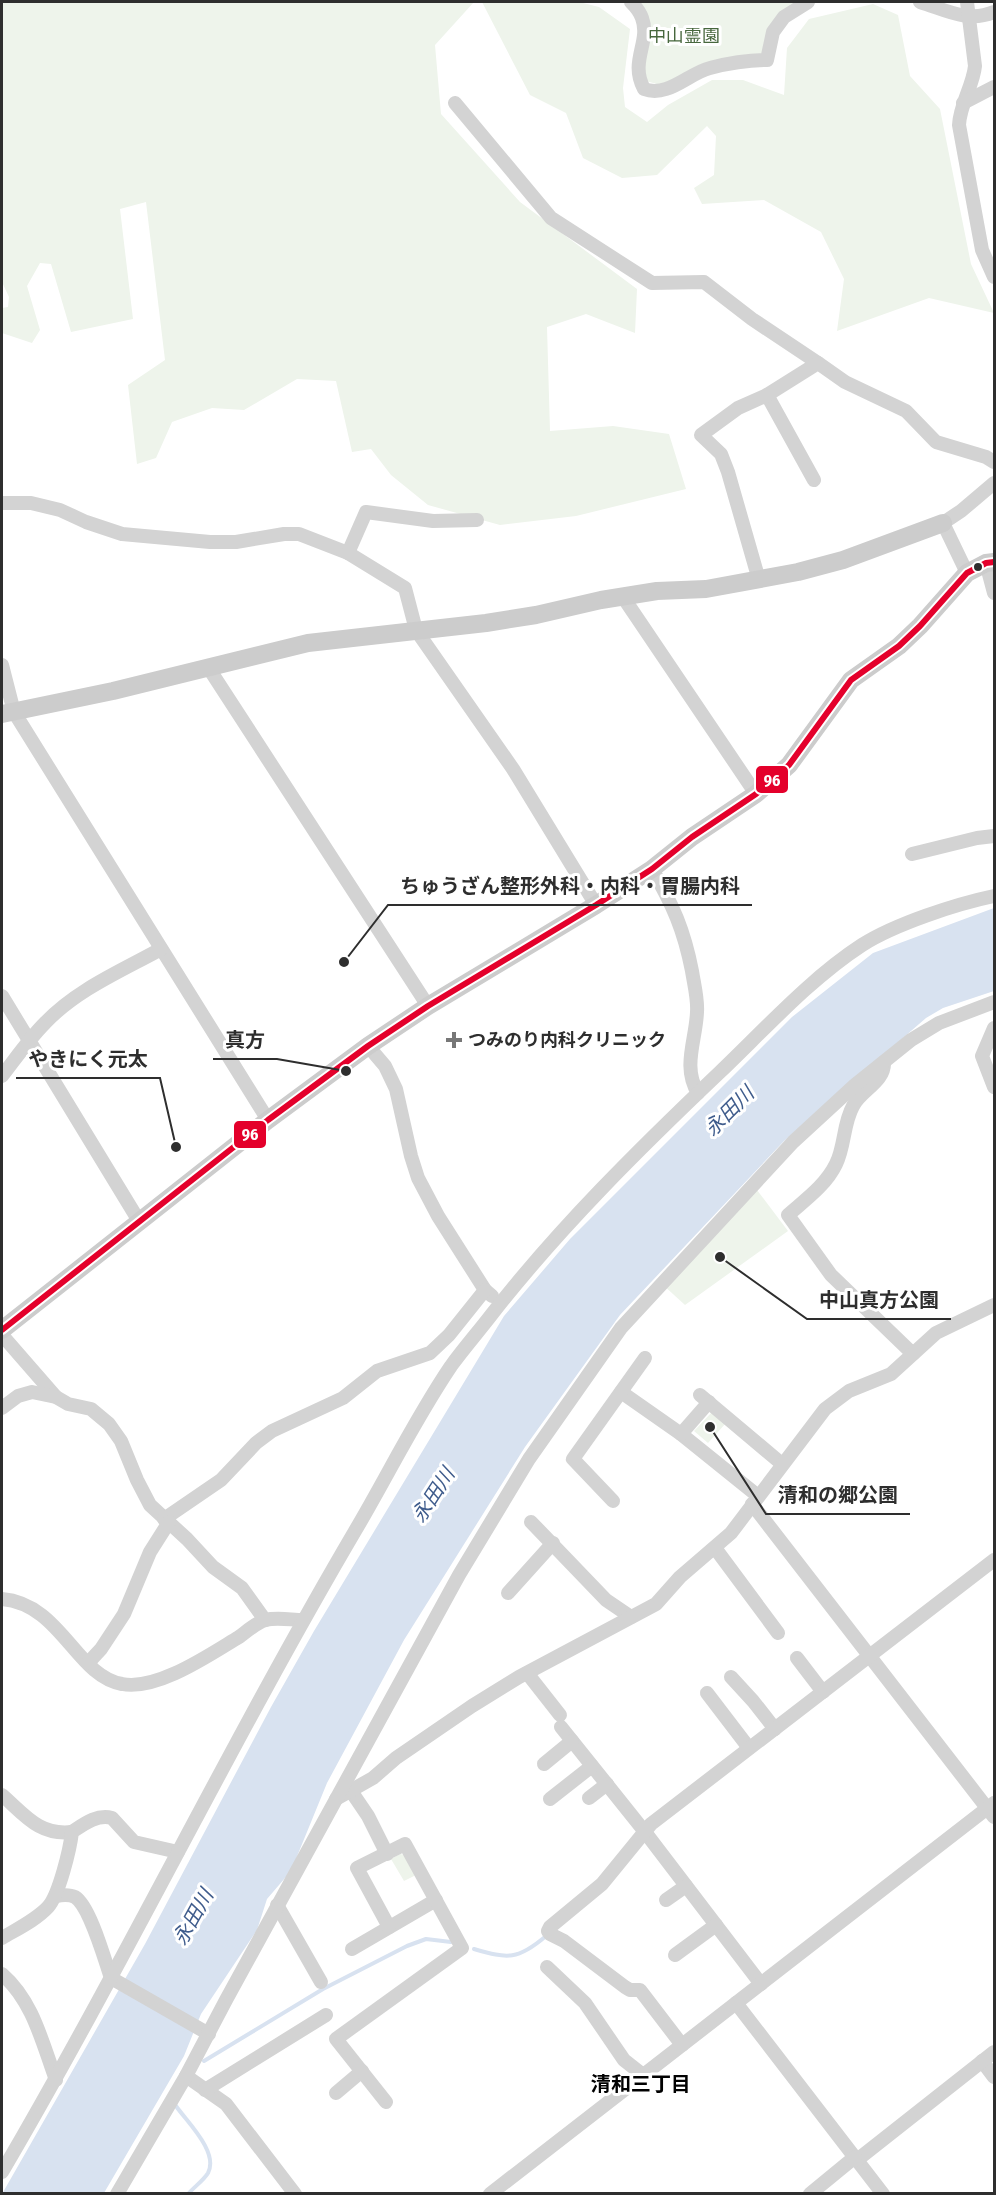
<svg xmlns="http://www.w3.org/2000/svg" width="996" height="2195" viewBox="0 0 996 2195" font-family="'Fira Sans Condensed','Noto Sans JP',sans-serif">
<rect width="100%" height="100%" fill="#fff"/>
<g fill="#eef4eb">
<polygon points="2,2 474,2 435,45 441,114 520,202 637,289 635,333 586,314 547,327 550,431 613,426 669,434 686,489 576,516 500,525 428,505 391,475 371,449 352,452 336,381 297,379 244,410 212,408 172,422 156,458 137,464 128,385 165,360 146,202 120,209 133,319 71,332 51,264 40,263 27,286 40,330 32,343 2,333 2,308 8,307 9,297 2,282"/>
<polygon points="482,2 579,2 599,7 630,29 623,88 625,107 647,122 668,105 712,80 743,80 784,95 787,48 809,19 873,4 898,15 910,76 940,109 971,264 994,313 929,298 837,331 844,279 821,232 764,200 702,204 694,188 714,175 716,136 707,126 657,175 622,178 583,158 566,113 530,95"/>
<polygon points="641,2 802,2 762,56 660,85 643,80 649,26"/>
<polygon points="757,1190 788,1231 685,1305 662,1284"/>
<polygon points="712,1412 726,1423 708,1443 694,1431"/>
<polygon points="400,1854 405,1855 416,1875 404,1881 391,1859"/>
</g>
<polygon fill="#d8e2f0" points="994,908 994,991 943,1008 926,1018 784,1141 620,1315 525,1447 404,1640 327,1783 291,1871 267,1899 257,1930 201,2014 184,2056 104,2193 2,2194 145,1944 271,1707 314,1631 504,1316 570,1239 792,1017 873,953"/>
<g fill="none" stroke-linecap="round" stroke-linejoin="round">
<g stroke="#d8e2f0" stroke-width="4">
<path d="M474,1949C508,1959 518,1960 546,1936"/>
<polyline points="204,2061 323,1989 407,1946 426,1939 451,1942"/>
<path d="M176,2106C187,2122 219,2152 208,2173C204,2180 194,2187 188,2194"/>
</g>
<g stroke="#d3d3d3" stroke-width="14">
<path d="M631,2C635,6 640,12 642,18C651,42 629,61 644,89C668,98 689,73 710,68C729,63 748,60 767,60L773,32L784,17L808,2"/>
<path d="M920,2C946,10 968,23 994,12"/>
<path d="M967,2L975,66C973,86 960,104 959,125L982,250L994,277"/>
<polyline points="455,103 551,218 652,283 704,282 752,319 818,363"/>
<polyline points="963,103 994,87"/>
<polyline points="767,395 814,480"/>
<polyline points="2,503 31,503 60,510 86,522 122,534 210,542 236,542 284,534 299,534 348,553 405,588 416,630 513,769 596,905"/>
<polyline points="348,553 366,512 433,521 477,520"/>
<polyline points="986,563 994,593"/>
<polyline points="967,573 943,523 961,511 994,483"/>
<polyline points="759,580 728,472 721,454 701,435 738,408 767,395 818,363 845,382 906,411 936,442 986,457 994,462"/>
<polyline points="623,597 756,794"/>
<polyline points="2,665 14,712 268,1120"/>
<polyline points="208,667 428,1006"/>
<polyline points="912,854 977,838 994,836"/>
<path d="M652,869C673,905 684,930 692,971C694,984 698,999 697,1012C696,1040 682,1067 698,1093"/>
<polyline points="2,996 139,1221"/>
<polyline points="994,1028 982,1056 994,1087"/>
<polyline points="368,1046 385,1066 396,1089 411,1156 418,1178 438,1216 485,1290 492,1296"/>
<path d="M884,1062C885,1082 861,1090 853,1106C843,1124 845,1146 836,1164C826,1185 805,1200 788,1215L831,1275L913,1354"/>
<path d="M2,1076C16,1058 29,1039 45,1023C76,990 121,971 161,949"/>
<polyline points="2,1335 56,1397"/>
<polyline points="621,1392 681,1434 758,1496"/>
<polyline points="700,1395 782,1464"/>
<polyline points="2,1408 18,1396 32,1392 56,1397 68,1404 91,1409 109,1424 121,1441 137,1480 150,1505 187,1539 213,1567 242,1588 265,1620"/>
<polyline points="681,1434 709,1402"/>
<polyline points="613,1501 573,1459 645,1358"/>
<polyline points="752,1504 994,1817"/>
<polyline points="164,1519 221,1480 256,1443 272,1431 343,1398 377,1371 430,1353 449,1335 485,1290"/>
<polyline points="531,1522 606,1600 631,1617"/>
<polyline points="715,1548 778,1633"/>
<polyline points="508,1593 553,1543"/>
<path d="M2,1599C61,1604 76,1676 122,1684C157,1691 209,1655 239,1637C246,1632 257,1622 266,1620C276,1617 292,1620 303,1620"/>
<polyline points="797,1658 823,1692"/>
<polyline points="88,1663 101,1649 124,1614 150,1552 169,1522"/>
<polyline points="527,1673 560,1715"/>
<polyline points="731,1677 753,1701 775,1729"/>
<polyline points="707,1693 749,1748"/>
<polyline points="561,1727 645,1832 761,1984"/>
<polyline points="544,1764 572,1741"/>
<polyline points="351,1791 368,1816 387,1854"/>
<path d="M2,1795C24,1814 39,1836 72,1832"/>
<polyline points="589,1798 607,1784"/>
<polyline points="336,1799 373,1778 396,1758 472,1706 519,1677 656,1604 680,1577 731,1533 825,1409 849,1391 891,1374 936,1333 994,1305"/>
<polyline points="550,1799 592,1766"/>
<path d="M56,1896C62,1895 69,1894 75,1897C90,1906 105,1961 111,1978L209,2034"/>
<polyline points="666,1900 686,1886"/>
<polyline points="277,1905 321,1982"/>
<path d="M2,1938C17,1929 36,1920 48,1907C59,1895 70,1849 72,1832C84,1824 97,1814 112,1818L134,1842L178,1852"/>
<polyline points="352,1949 436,1900"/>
<polyline points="675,1955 716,1925"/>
<polyline points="547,1967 585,2003 624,2060 643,2075"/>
<path d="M2,1974C33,2001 42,2042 56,2080"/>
<polyline points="736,2003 883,2194"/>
<polyline points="682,2045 640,1990 630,1990 625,1987 564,1941 550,1934 548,1931 550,1927 602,1884 651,1824 994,1560"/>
<polyline points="982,2061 994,2077"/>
<polyline points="186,2076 226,2104 295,2194"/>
<polyline points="205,2090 326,2015"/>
<polyline points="336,2093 362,2071"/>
<polyline points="386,2102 336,2039 462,1948 405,1844 357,1868 389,1927"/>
<polyline points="857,2160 994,2052"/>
<path d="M2,2172C125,1962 231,1742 355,1531C387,1477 415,1419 451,1366C464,1348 479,1331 492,1314C560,1227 640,1148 720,1072C764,1030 811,978 862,945C895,924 956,904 994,896"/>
<polyline points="117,2194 186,2076 226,2000 459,1575 529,1459 621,1328 793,1142 855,1085 911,1040 939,1023 994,1002"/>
<polyline points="490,2194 994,1803"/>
<polyline points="810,2194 855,2157"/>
</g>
<g stroke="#ccc" stroke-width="18">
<polyline points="2,714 113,691 308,643 486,623 536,615 601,600 657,591 706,589 798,572 843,560 943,523"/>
<polyline points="2,1330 268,1120 368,1046 428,1006 596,905 652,869 692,837 756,794 789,765 851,680 899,646 920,626 967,573 986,563 994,562"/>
</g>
<g stroke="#fff" stroke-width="10">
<polyline id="bus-1" points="2,1330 268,1120 368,1046 428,1006 596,905 652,869 692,837 756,794 789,765 851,680 899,646 920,626 967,573 986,563 994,562"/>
</g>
<use href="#bus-1" stroke="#e4002b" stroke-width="6"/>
</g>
<circle fill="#2e2e2e" stroke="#fff" stroke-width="2" cx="978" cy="567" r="5"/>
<path fill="#777" stroke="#fff" stroke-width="2" d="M451 1031h6v6h6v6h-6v6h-6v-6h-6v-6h6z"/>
<g text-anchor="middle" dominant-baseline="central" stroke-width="6" stroke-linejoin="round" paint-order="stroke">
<g font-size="18" fill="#47673d" stroke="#fff">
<text x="684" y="36">中山霊園</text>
</g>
<g font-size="18" font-weight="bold" fill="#2e2e2e" stroke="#fff" text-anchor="start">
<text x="468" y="1040">つみのり内科クリニック</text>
</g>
<g font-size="20" font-style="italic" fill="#3f5c8c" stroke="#fff">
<text transform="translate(729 1111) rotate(-45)">永田川</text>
<text transform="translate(433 1495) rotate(-57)">永田川</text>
<text transform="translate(193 1917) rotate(-61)">永田川</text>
</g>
<g font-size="20" font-weight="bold" fill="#000" stroke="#fff">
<text x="641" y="2084">清和三丁目</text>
</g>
</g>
<path fill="none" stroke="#2e2e2e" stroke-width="2" d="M344 962L388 905H752M346 1071L277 1059H213M176 1147L160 1078H16M720 1257L807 1319H951M710 1427L766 1514H910"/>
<g fill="#2e2e2e" stroke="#fff" stroke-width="2">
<circle cx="344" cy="962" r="6"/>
<circle cx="346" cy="1071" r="6"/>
<circle cx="176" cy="1147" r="6"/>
<circle cx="720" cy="1257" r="6"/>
<circle cx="710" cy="1427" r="6"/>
</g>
<g font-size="20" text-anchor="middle" font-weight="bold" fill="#2e2e2e" stroke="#fff" stroke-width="6" stroke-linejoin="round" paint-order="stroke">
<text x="570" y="893">ちゅうざん整形外科・内科・胃腸内科</text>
<text x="245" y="1047">真方</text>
<text x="88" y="1066">やきにく元太</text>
<text x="879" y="1307">中山真方公園</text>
<text x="838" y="1502">清和の郷公園</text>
</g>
<g stroke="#fff" stroke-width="2">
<rect x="755" y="765" width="34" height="29" rx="6" fill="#e4002b"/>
<rect x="233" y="1120" width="34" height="29" rx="6" fill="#e4002b"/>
</g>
<g font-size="16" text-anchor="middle" font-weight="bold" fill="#fff">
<text x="772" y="786">96</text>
<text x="250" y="1140">96</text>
</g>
<rect width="996" height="2195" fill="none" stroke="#2e2e2e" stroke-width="6"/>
</svg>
